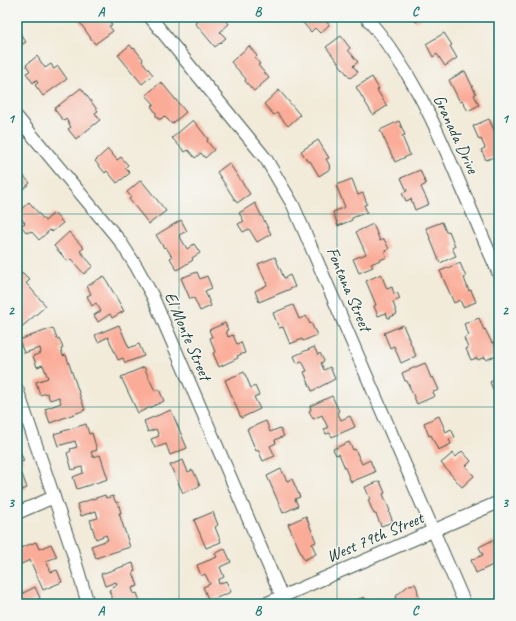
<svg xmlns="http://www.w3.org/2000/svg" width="516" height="621" viewBox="0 0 516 621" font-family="Caveat,sans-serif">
<rect width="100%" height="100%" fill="#f6f6f2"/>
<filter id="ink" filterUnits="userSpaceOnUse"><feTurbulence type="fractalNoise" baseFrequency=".025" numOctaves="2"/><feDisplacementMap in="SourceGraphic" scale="8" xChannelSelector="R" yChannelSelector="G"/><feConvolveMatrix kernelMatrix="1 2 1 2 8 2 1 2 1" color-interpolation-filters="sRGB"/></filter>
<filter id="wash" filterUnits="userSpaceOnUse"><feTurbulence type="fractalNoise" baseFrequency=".012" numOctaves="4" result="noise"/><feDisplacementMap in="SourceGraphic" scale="16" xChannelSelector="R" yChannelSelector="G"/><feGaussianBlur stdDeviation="0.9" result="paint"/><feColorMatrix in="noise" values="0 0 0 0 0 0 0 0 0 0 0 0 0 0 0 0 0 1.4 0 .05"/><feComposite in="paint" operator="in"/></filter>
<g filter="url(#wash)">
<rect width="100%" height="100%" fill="#f2ebda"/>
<g id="blocks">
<g fill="#fbac98">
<polygon points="76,17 111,17 108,19 112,25 109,26 113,31 95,44"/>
<polygon points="202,17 223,17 229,24 220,32 226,38 215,47 195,23"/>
<polygon points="298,17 323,17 329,25 320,33 315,28 311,32"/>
<polygon points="412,17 423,17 416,22"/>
<polygon points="17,29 26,42 17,47"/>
<polygon points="444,33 452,45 450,46 457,58 445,66 437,54 433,57 426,44"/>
<polygon points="341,36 350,48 348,50 358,62 353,66 358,72 350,78 326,47"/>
<polygon points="130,45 133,49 134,48 143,59 142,61 153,75 142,84 118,55"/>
<polygon points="249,46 257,56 255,58 260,64 258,65 269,78 254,91 245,81 246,79 231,62"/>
<polygon points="37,56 45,68 51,64 54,69 58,66 67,79 43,96 35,85 38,83 36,80 33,83 26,73 30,71 26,65"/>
<polygon points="465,71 476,94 474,95 479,105 468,111 462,101 460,102 449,80"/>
<polygon points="372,77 379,89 377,90 387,106 373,115 356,87"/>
<polygon points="161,82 186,112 172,124 164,116 161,119 158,119 156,116 156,113 151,106 154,104 146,95"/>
<polygon points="81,88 98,111 95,113 100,120 76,139 68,129 71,127 66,119 64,121 54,109"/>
<polygon points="279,90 300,115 288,126 277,113 274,115 264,104"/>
<polygon points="489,119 499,141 497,141 499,149 495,150 497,156 486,160 481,150 485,148 481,139 479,140 473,126"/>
<polygon points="193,120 208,139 207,141 214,150 205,158 201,153 195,158 188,150 185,152 172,138"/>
<polygon points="399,121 405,135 402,136 410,155 395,162 380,130"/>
<polygon points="318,140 329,158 326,159 330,166 329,166 330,169 319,176 310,161 308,162 301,151"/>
<polygon points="108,149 117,160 121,157 128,165 125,168 130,173 117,183 107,171 105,173 95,161"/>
<polygon points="229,163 250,194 237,203 217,172"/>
<polygon points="420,170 426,184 421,187 429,204 415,210 411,199 406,201 402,193 407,191 401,178"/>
<polygon points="17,173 19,175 21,173 30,183 17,194"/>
<polygon points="352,179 358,195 363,193 367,204 364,205 367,212 352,218 352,220 338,226 333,212 345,207 336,185"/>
<polygon points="499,179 499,192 494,181"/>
<polygon points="141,180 166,211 149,224 129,199 131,197 127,192"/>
<polygon points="29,202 45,221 54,213 63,223 52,232 50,230 39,240 31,231 27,233 21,226 25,223 17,213"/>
<polygon points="255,203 271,234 257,242 249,229 243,232 238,224 244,221 239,213"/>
<polygon points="181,220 187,231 179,235 187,249 194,244 200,253 192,258 193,260 177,270 170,258 172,257 166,247 164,248 156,235"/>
<polygon points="442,222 446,232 449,231 455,246 452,248 456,256 440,263 426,228"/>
<polygon points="373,224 380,241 384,239 389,249 384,252 387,257 371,264 373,267 359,273 353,259 366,254 356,232"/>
<polygon points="69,232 84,248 80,251 93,266 84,274 71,259 68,262 54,246"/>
<polygon points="275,257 284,278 290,275 295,287 259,302 255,291 267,285 258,264"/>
<polygon points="460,263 466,277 464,278 469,291 471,290 476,302 463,307 460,300 454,303 440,271"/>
<polygon points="197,272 200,279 207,276 212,288 205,291 211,306 200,311 194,298 190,299 181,278"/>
<polygon points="23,273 30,280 26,283 46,306 18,330 17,313 22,309 18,304 17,305 17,278"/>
<polygon points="381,274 387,289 392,287 394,294 397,292 400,299 393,302 397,314 388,318 386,313 378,316 374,306 376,305 366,281"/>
<polygon points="104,276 124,311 112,318 110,314 98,322 94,315 101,311 96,303 92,306 87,296 91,294 87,286"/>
<polygon points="293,305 299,319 306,316 310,324 311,323 317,335 303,341 302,339 290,344 283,327 279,328 273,313"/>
<polygon points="479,318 484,330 485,329 492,343 494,342 499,354 486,360 485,357 478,360 477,358 471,360 466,349 468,348 464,338 469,335 464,324"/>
<polygon points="225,323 228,330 226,331 228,337 233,335 237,344 241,342 245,353 237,356 238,358 219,367 213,353 215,352 210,338 212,337 209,330"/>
<polygon points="119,325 129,348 139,344 144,356 125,363 123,358 118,360 108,337 98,342 95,335"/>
<polygon points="403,325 416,356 401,363 394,346 390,348 384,333"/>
<polygon points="53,328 57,339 59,338 63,348 61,349 63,356 66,355 85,410 50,423 45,409 61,403 59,397 50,400 47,393 40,395 36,382 48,378 43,365 37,367 33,356 41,353 40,348 24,353 19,340"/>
<polygon points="314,347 318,355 320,353 324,361 321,363 324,370 330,367 335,379 312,391 304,372 307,371 302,361 297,363 294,356"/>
<polygon points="425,363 431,378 433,377 439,390 433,392 435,396 417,404 407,381 405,381 402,373"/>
<polygon points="144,367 155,391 159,389 164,401 138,413 121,377"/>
<polygon points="244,372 251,388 255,386 259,395 254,397 260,409 241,418 225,380"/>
<polygon points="499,378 499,404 490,382"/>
<polygon points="332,396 339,411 337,412 341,420 350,416 355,427 332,437 330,433 326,434 324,429 328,428 322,415 313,419 309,411 311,410 310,406"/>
<polygon points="171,410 187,448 170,455 166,444 155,448 151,439 159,436 156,429 148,432 144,421"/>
<polygon points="439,416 446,432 451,429 455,437 449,439 451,444 438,450 431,435 429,436 424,423"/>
<polygon points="266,421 270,432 280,428 284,436 275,440 276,443 270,446 275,456 263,461 258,450 256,451 247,429"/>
<polygon points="86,424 89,434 92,433 97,450 91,452 93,457 100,455 108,479 77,489 73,477 83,473 82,467 72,470 67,453 71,451 70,449 77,447 75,441 58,446 54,434"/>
<polygon points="349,442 353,450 355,449 362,464 370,460 375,472 351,482 339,454 336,455 333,449"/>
<polygon points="17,446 18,446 24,461 17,463"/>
<polygon points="462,451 471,461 466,466 474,476 462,487 441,463 453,453 456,457"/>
<polygon points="183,460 188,472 193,470 200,486 183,493 170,465"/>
<polygon points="281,469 287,481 292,479 300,497 295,499 298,506 283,513 267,476"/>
<polygon points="22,474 27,488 17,492 17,476"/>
<polygon points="380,481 385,493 383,494 390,511 389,512 393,522 381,526 376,514 374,514 368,500 370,499 365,487"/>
<polygon points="105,495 106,498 113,496 116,503 118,502 121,513 119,513 130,547 96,558 91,546 108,540 106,535 96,539 90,520 98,518 96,511 81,516 77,504"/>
<polygon points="213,512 218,525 215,527 221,542 206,548 194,520"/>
<polygon points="306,516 316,542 312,544 316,554 304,560 288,524"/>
<polygon points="493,540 499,554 499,562 476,573 471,560 483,555 479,547"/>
<polygon points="36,542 39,549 51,544 57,557 46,561 51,572 57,570 62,582 43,590 30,560 17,566 17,545 19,544 20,548"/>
<polygon points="225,549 231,562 220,567 224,577 218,580 219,584 226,581 231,592 209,601 203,587 210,584 205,574 201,576 197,565 217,557 215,553"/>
<polygon points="133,563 135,571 133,572 138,586 132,588 134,594 137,593 141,604 114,604 109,590 113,589 112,587 117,585 116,582 105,586 101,574"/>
<polygon points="415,584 417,588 420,604 398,604 395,600 397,595 409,585"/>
<polygon points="35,587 40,598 30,603 31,604 17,604 17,596"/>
<polygon points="499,592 499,604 494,604"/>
<polygon points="364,597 367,604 347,604"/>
</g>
</g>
</g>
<g filter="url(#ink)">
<use href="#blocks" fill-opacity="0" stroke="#3f574d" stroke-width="1"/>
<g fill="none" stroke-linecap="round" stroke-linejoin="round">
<g stroke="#3f574d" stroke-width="14">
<g id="minor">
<polyline points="150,17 266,159 293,205 465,604"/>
<path d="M366,17C409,67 433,119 458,179C472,211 485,243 499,274"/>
<polyline points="17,117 120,241 136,266 152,295 282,597"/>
<polyline points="17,389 71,547 88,604"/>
<polyline points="17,513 54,497"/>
<polyline points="265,604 499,502"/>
</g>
</g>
<use href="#minor" stroke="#fff" stroke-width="12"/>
</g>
</g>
<path fill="none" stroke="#0f766e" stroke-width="1" stroke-opacity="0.55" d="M179,17V604M337,17V604M17,214H499M17,407H499"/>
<g text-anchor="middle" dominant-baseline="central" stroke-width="3" stroke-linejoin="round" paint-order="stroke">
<g font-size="17" fill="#1f3d34" stroke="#f6f6f2">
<text transform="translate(456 134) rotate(65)">Granada Drive</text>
<text transform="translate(349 289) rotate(67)">Fontana Street</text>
<text transform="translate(188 336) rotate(67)">El Monte Street</text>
<text transform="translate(375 537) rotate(-23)">West 79th Street</text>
</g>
</g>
<rect width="516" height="621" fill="none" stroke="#f6f6f2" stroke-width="44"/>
<rect x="22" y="22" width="472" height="577" fill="none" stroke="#0f766e" stroke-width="1.5"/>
<g font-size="13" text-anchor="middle" font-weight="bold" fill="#0f766e">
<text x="101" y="16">A</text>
<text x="258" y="16">B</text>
<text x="415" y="16">C</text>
<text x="11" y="123">1</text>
<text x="505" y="123">1</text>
<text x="11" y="315">2</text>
<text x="505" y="315">2</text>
<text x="11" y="507">3</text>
<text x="505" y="507">3</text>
<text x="101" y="615">A</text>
<text x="258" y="615">B</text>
<text x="415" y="615">C</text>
</g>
</svg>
